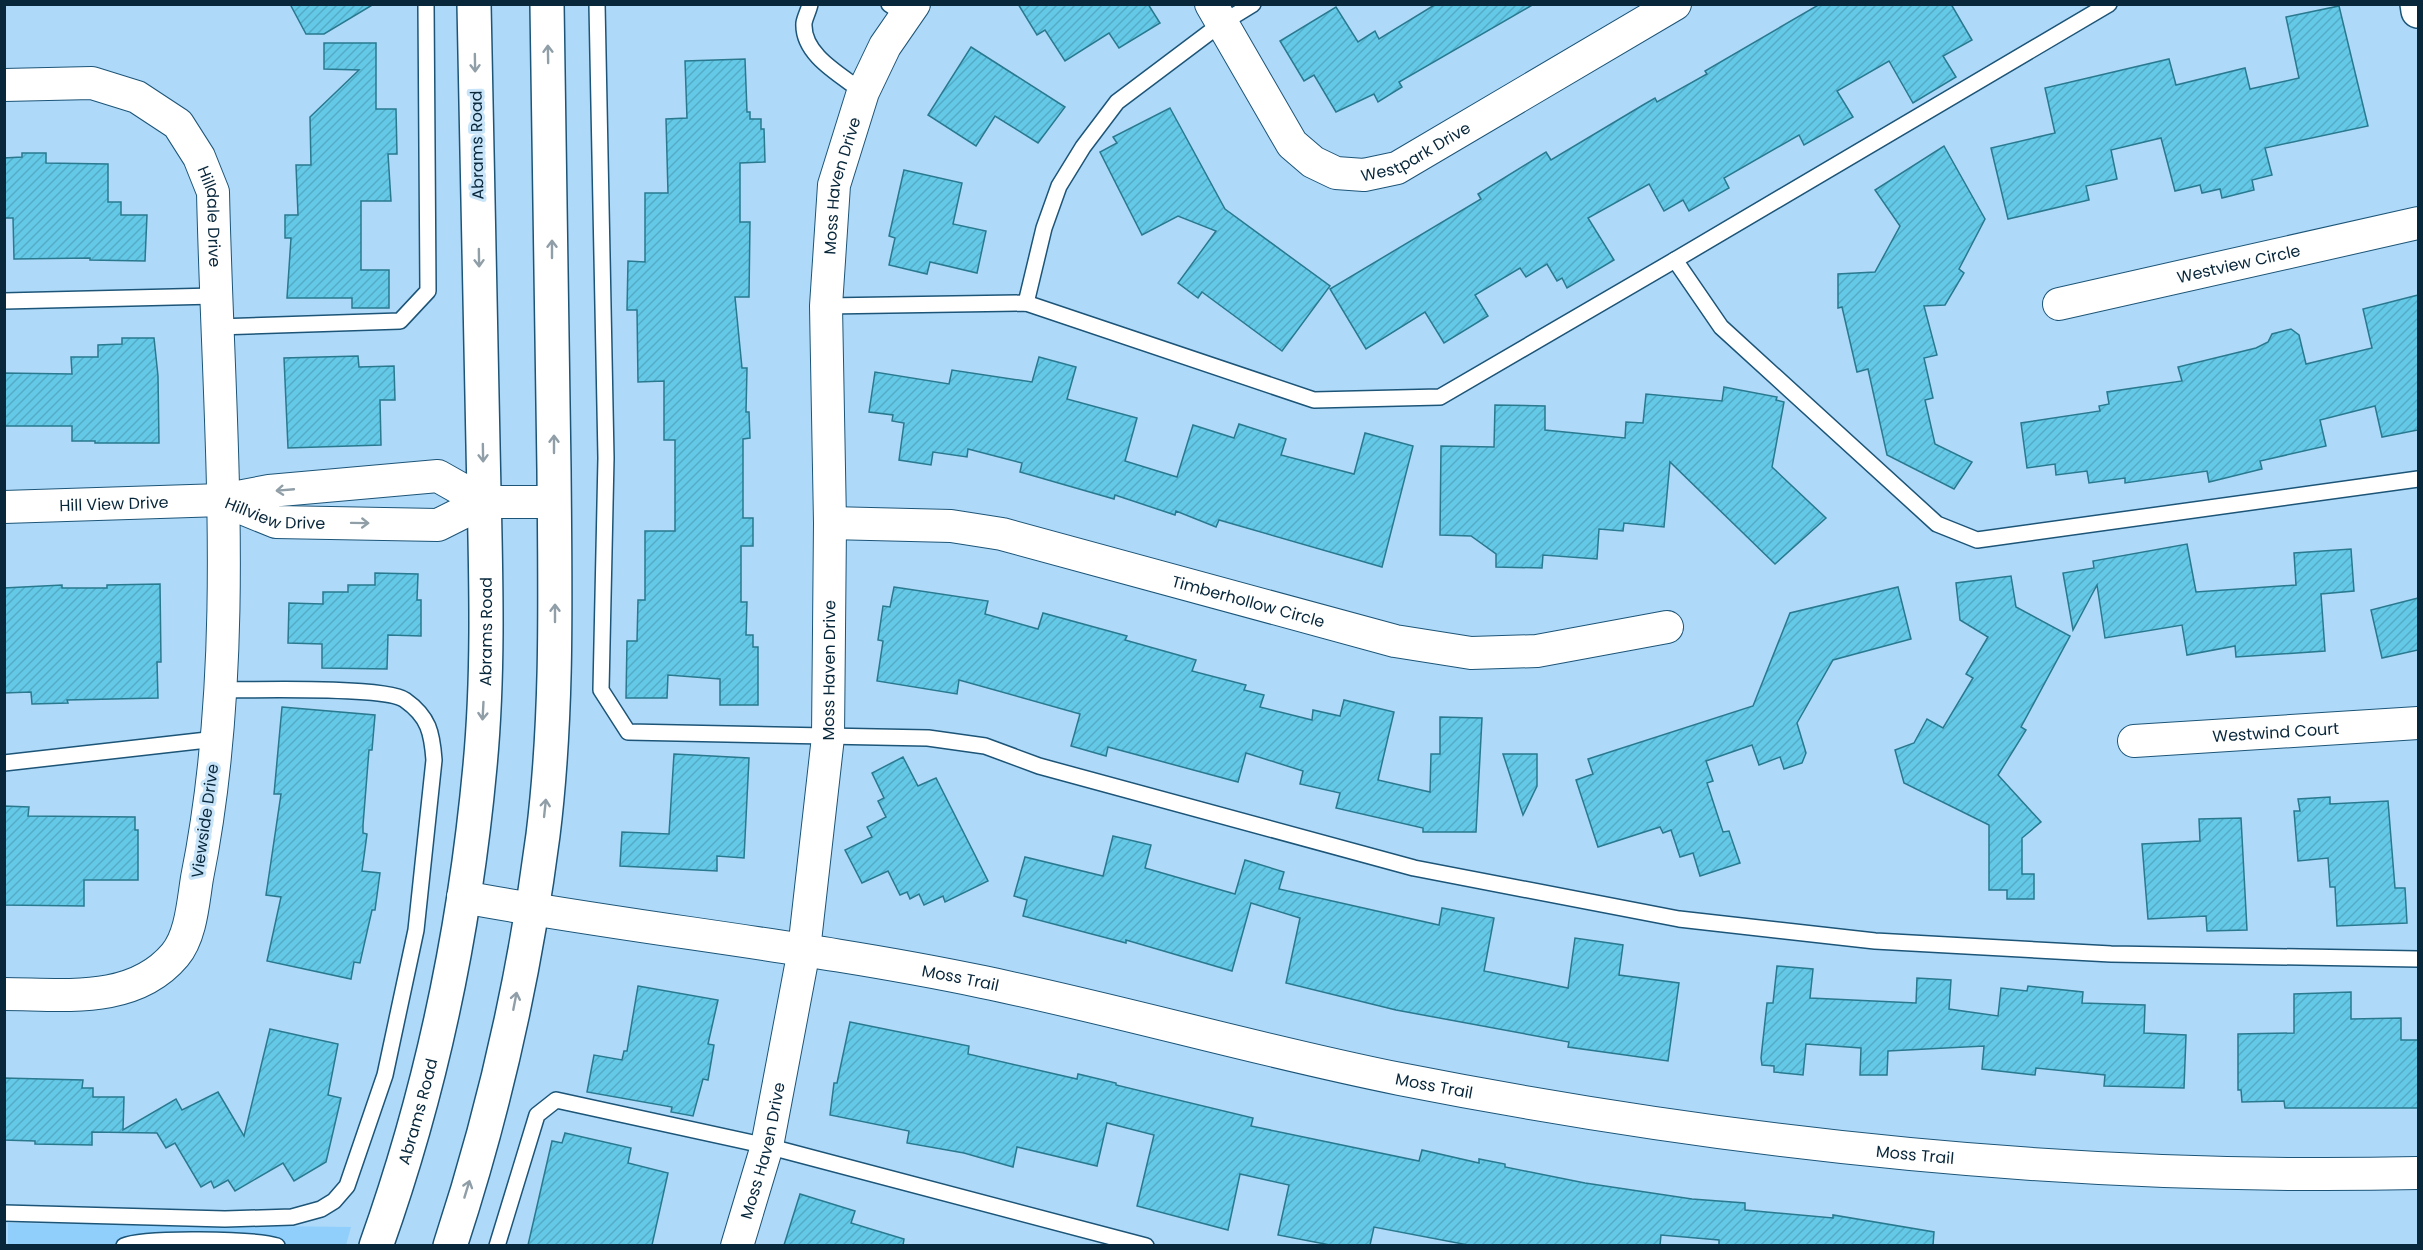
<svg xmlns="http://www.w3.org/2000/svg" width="2423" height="1250" viewBox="0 0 2423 1250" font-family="Poppins,sans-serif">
<defs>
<pattern id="building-hatch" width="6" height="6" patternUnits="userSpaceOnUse" patternTransform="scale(1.5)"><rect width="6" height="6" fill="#64c8e7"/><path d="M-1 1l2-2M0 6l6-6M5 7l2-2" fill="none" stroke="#55acc7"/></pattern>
</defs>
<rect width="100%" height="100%" fill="#afd9f8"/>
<polygon fill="#90cffc" points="8,1223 351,1227 346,1245 8,1246"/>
<g fill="url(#building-hatch)" stroke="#29798f" stroke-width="1.5">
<polygon points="290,4 374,4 324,34 306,34"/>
<polygon points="1018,4 1148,4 1160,23 1119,48 1109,33 1065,61 1045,30 1037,35"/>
<polygon points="1436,4 1534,4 1399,82 1402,87 1378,102 1374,94 1336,112 1314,75 1304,81 1280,41 1336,7 1358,42 1375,31 1379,39"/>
<polygon points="1820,4 1951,4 1972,40 1943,56 1956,77 1913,103 1889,61 1837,91 1853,117 1804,145 1799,135 1724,178 1729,188 1689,211 1683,200 1664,211 1649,184 1588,218 1614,260 1567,288 1562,278 1557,281 1547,264 1526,277 1520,268 1475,295 1488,316 1444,343 1425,312 1366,349 1330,289 1481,199 1478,194 1546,152 1551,160 1643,105 1655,98 1657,102 1707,74 1705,71"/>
<polygon points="2339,6 2368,126 2265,148 2272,175 2252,180 2254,190 2222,198 2220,189 2202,193 2200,185 2175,191 2161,138 2111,150 2117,179 2086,186 2089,200 2008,219 1991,148 2055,133 2045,88 2169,59 2176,85 2245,68 2250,89 2299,78 2286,17"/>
<polygon points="324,43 376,43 376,109 396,109 397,154 388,154 391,201 361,201 361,270 389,270 389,308 352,308 352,298 287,298 291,238 285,238 285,215 298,215 296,165 311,165 310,117 359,70 324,69"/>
<polygon points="971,47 1065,107 1038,143 995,116 976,146 928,115"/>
<polygon points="745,59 747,112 750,112 750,119 761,119 761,129 764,129 765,162 740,163 740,222 750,222 749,297 735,297 742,368 747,368 746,412 749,412 750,438 743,439 743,518 753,518 753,546 741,546 741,602 747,602 746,635 753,635 753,647 758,647 758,705 720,705 720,679 668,675 667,698 626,698 627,641 637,641 638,600 645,600 645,531 675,531 675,440 664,440 664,381 638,382 637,310 627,310 628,261 645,262 645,193 668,193 666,119 687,118 685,61"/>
<polygon points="1170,108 1225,209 1330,286 1282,351 1202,292 1198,298 1178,283 1216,231 1178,216 1142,235 1100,152 1117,143 1113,137"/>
<polygon points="1944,146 1985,219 1959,269 1964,273 1945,305 1924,306 1937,355 1924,358 1933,398 1925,400 1935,444 1972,462 1954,489 1887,455 1868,369 1857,372 1842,307 1838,308 1838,274 1875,272 1900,226 1875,190"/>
<polygon points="22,153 46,153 46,163 108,164 108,202 121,202 121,215 147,215 145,261 90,260 90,258 14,259 13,218 4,218 4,158 22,157"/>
<polygon points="904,170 962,183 953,224 986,231 977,273 930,262 927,274 889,265 895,238 889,236"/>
<polygon points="2418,295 2418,430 2382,437 2375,406 2320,420 2326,446 2260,461 2262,469 2209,482 2207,471 2125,483 2125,478 2089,483 2087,471 2056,475 2055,464 2027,468 2021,423 2100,411 2099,406 2109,404 2107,392 2182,381 2178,367 2256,348 2268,342 2272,334 2291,329 2299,335 2306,364 2372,348 2363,309"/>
<polygon points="122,338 154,338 158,376 159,443 95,443 95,441 72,441 72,426 4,426 4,373 72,374 71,357 98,357 98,345 122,344"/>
<polygon points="358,356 359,367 394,366 395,400 380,400 381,445 288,448 284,358"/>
<polygon points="1039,357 1076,367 1067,399 1137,418 1125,461 1177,477 1193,425 1234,438 1239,424 1286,439 1281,455 1354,474 1365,433 1413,446 1382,567 1219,520 1216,527 1176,511 1175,515 1115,495 1114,499 1020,472 1022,463 968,449 967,457 933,452 931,465 899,460 904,423 892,421 893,415 869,412 875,372 949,384 952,370 1032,382"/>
<polygon points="1724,387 1777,397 1776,400 1784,402 1772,467 1826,518 1775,564 1670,462 1664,527 1624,523 1623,531 1599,529 1597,559 1543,555 1542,568 1496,567 1496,554 1471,536 1440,535 1441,446 1494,447 1495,405 1545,406 1545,430 1625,438 1626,422 1643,423 1646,394 1722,401"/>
<polygon points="2187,544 2196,592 2296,585 2294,553 2351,549 2354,591 2321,594 2325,651 2236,657 2235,646 2187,655 2182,625 2105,638 2097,585 2073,630 2063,573 2094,568 2093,561"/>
<polygon points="375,573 418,574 417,600 421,600 421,636 388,635 387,669 322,668 322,644 288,643 289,603 323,604 323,592 348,592 348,585 375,585"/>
<polygon points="2011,576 2016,607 2070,636 2021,727 2026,730 1998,775 2041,822 2022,838 2022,874 2034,874 2034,899 2007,899 2007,890 1989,890 1989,825 1904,783 1895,750 1914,743 1927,719 1943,728 1973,678 1966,674 1988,637 1960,620 1956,583"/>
<polygon points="160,584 161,662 157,662 158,698 67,700 68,703 32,704 31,692 4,693 4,588 62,585 62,588 107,588 107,585"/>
<polygon points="894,587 988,601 985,614 1038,629 1043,613 1127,636 1125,640 1196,660 1192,671 1246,685 1244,690 1264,695 1260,707 1312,720 1313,710 1340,716 1344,700 1394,712 1378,780 1430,792 1431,754 1440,754 1440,717 1482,718 1476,832 1423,832 1423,828 1336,808 1340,793 1300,784 1303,771 1246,753 1238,782 1108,747 1106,756 1071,746 1080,714 959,680 957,694 877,681 883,641 878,640 883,606 890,607"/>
<polygon points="1898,587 1911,639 1833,660 1797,723 1806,753 1802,763 1784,769 1780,757 1759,765 1752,745 1706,761 1713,781 1707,783 1723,832 1729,831 1740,863 1700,876 1693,853 1680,857 1671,830 1663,833 1660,827 1598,847 1576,780 1593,774 1588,759 1753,706 1790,613"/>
<polygon points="2418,598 2418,650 2382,658 2371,610"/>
<polygon points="282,707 375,715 372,750 369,750 363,825 363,833 367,834 362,871 380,873 375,910 372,910 360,963 354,962 351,979 267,961 281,897 266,895 281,794 274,794"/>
<polygon points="674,754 749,758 744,858 717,856 717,871 620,866 622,832 669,834"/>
<polygon points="1503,754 1537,754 1537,786 1523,815"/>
<polygon points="903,757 918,786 936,778 988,881 945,902 943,896 924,905 919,894 910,899 907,892 900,895 888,871 862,883 845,850 872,837 867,827 886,817 878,801 884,798 872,773"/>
<polygon points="2330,797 2330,804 2388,801 2395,888 2405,888 2407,923 2337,926 2335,887 2330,887 2328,858 2298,861 2294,811 2300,811 2298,799"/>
<polygon points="4,806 29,807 28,816 135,817 135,830 138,830 138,880 84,880 84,906 4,905"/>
<polygon points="2241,818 2247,930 2207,931 2206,916 2148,919 2142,844 2200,841 2199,819"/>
<polygon points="1113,836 1151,845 1145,868 1235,894 1245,860 1284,872 1279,889 1439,925 1442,908 1494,918 1484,971 1568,988 1575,938 1623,945 1619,975 1679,983 1668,1061 1568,1047 1569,1042 1396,1010 1286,983 1300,918 1251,903 1232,971 1126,940 1126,943 1023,916 1027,900 1014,896 1025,857 1103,876"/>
<polygon points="1777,966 1813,969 1810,998 1916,1003 1917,978 1951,980 1949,1009 1998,1016 2001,988 2027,991 2028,986 2083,992 2082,1003 2145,1005 2144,1033 2186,1035 2184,1088 2104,1086 2105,1075 2036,1068 2035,1075 1982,1069 1984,1046 1888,1051 1887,1075 1860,1075 1861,1048 1806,1044 1803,1075 1774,1072 1774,1066 1762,1065 1761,1058 1767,1003 1773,1003"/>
<polygon points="638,986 718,1000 708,1044 714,1045 708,1080 703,1079 693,1116 671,1112 672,1107 587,1092 594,1055 622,1060 624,1051 627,1051"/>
<polygon points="2351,992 2351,1019 2401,1018 2401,1040 2418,1040 2418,1108 2285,1108 2284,1101 2242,1102 2241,1090 2238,1090 2238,1034 2294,1033 2294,994"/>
<polygon points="850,1022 969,1046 968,1054 1077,1079 1078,1074 1116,1083 1116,1085 1253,1118 1251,1126 1419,1161 1422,1150 1479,1163 1479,1159 1505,1164 1505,1167 1585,1183 1692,1199 1745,1203 1745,1210 1833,1218 1833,1215 1934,1232 1933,1245 1719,1245 1719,1240 1661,1235 1660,1245 1468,1245 1374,1227 1370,1245 1330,1245 1278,1235 1289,1185 1240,1174 1228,1230 1137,1206 1154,1135 1107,1123 1097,1166 1017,1147 1013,1167 964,1153 907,1143 909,1131 830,1115 834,1083 837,1083"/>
<polygon points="270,1029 338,1044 328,1095 341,1098 326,1162 294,1181 283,1163 235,1191 228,1180 214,1188 211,1181 201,1187 175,1143 166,1148 157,1133 92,1132 92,1145 35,1144 35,1141 4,1140 4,1078 83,1080 82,1088 93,1088 93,1097 124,1097 123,1130 176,1099 182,1110 218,1092 244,1136"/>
<polygon points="565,1133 631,1148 628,1163 668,1173 652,1245 528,1245 552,1141 562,1143"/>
<polygon points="800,1194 855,1211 851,1223 904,1239 903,1245 784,1245"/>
</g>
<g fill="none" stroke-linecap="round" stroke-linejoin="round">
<g stroke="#1c5578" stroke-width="18">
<g id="lane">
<polyline points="597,4 606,458 601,690 628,732 928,738 985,746 1039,766 1414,868 1679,919 1875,941 2111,954 2418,959"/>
<path d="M810,4C809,10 805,17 804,23C802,55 841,75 863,92"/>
<polyline points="889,4 905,15"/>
<polyline points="2109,4 1675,260 1721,327 1937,524 1977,540 2418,479"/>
<polyline points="4,301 215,296"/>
<polyline points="1026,303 1044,228 1059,186 1083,147 1117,102 1222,23 1253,4"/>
<polyline points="826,306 1026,303 1314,400 1440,397 1675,260"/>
<polyline points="217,327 400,321 428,291 426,4"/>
<polyline points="4,763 216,739"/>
<path d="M4,1213L225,1219L292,1217L321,1209L334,1201L347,1186L385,1075L416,930L434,760C432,733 429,717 405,700C386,686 251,690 220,690"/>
<path d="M124,1246C143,1237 255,1239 277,1246"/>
<polyline points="497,1246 537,1115 556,1100 767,1146 1146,1246"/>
</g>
</g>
<g stroke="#1c5578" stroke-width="34">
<g id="street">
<path id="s1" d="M1211,4L1292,144L1313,162L1336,173L1364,175L1397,168L1675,4"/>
<path id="s2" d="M4,85L92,83L137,97L178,124L199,157L213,192C218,419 242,654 197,878C193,903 191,936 175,955C133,1005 62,994 4,994"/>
<path id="s3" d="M2059,304L2418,223"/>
<path id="s4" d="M222,500L276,522L438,525L484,502H554"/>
<path id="s5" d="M4,507L222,500L269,491L438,476L484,502"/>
<path id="s6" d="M830,523L951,526L1002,534L1395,641L1471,653L1537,651L1667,627"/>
<path id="s7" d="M2134,741L2418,723"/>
<path id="s8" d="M463,897C636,929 811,946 983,982C1123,1011 1260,1051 1400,1079C1735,1145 2077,1181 2418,1173"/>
<path id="s9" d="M737,1246L767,1146L804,950L828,737L830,523L826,306L834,185L863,92L885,46L914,4"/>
</g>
</g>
<g stroke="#1c5578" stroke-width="36">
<g id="secondary">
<polyline points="2417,4 2418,11"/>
<path id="s10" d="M376,1246C431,1092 465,929 480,766C490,660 485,552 483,445C480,298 477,151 474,4"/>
<path d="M450,1246C494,1112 525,974 543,835C558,714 555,592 554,470C553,315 550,160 547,4"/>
</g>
</g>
<use href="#lane" stroke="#fff" stroke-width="15"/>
<use href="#street" stroke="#fff" stroke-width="32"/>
<use href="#secondary" stroke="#fff" stroke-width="33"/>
</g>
<defs><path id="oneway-shaft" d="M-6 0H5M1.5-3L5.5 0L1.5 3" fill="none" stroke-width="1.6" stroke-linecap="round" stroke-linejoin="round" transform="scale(1.5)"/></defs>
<g stroke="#909ea7">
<use href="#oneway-shaft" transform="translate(548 54) rotate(-91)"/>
<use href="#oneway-shaft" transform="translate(475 63) rotate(89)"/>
<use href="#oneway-shaft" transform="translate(552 249) rotate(-90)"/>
<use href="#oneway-shaft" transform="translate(479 258) rotate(89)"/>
<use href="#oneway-shaft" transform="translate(554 444) rotate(-90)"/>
<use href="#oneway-shaft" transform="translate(483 453) rotate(89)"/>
<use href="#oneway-shaft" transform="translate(285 490) rotate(175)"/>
<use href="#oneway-shaft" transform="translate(360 523) rotate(1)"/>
<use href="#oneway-shaft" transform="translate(555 613) rotate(-90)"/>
<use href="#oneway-shaft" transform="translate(483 711) rotate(93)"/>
<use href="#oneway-shaft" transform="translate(545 808) rotate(-84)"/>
<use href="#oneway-shaft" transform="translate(515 1001) rotate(-79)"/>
<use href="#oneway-shaft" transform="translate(467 1189) rotate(-73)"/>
</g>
<g text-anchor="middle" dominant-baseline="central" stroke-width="6" stroke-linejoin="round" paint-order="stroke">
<g font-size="16" fill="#08273b" stroke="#c8e4f9">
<text transform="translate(477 145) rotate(-91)">Abrams Road</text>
<text stroke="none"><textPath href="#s1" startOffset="300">Westpark Drive</textPath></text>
<text stroke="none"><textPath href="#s9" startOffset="1071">Moss Haven Drive</textPath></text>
<text stroke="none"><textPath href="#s2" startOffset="285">Hilldale Drive</textPath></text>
<text stroke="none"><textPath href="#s3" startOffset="184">Westview Circle</textPath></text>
<text stroke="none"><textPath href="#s5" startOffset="110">Hill View Drive</textPath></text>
<text stroke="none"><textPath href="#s4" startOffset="56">Hillview Drive</textPath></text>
<text stroke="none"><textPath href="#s6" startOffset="428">Timberhollow Circle</textPath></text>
<text stroke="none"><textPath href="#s10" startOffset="627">Abrams Road</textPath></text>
<text stroke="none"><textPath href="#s9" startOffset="585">Moss Haven Drive</textPath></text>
<text stroke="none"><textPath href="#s7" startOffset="142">Westwind Court</textPath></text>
<text transform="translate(205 821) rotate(-82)">Viewside Drive</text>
<text stroke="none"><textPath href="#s8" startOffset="504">Moss Trail</textPath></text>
<text stroke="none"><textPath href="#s8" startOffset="990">Moss Trail</textPath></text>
<text stroke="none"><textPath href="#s10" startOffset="141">Abrams Road</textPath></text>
<text stroke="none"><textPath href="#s9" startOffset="99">Moss Haven Drive</textPath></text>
<text stroke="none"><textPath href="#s8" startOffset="1476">Moss Trail</textPath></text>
</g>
</g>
<rect width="2423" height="1250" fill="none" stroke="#08273b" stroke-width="12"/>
</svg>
